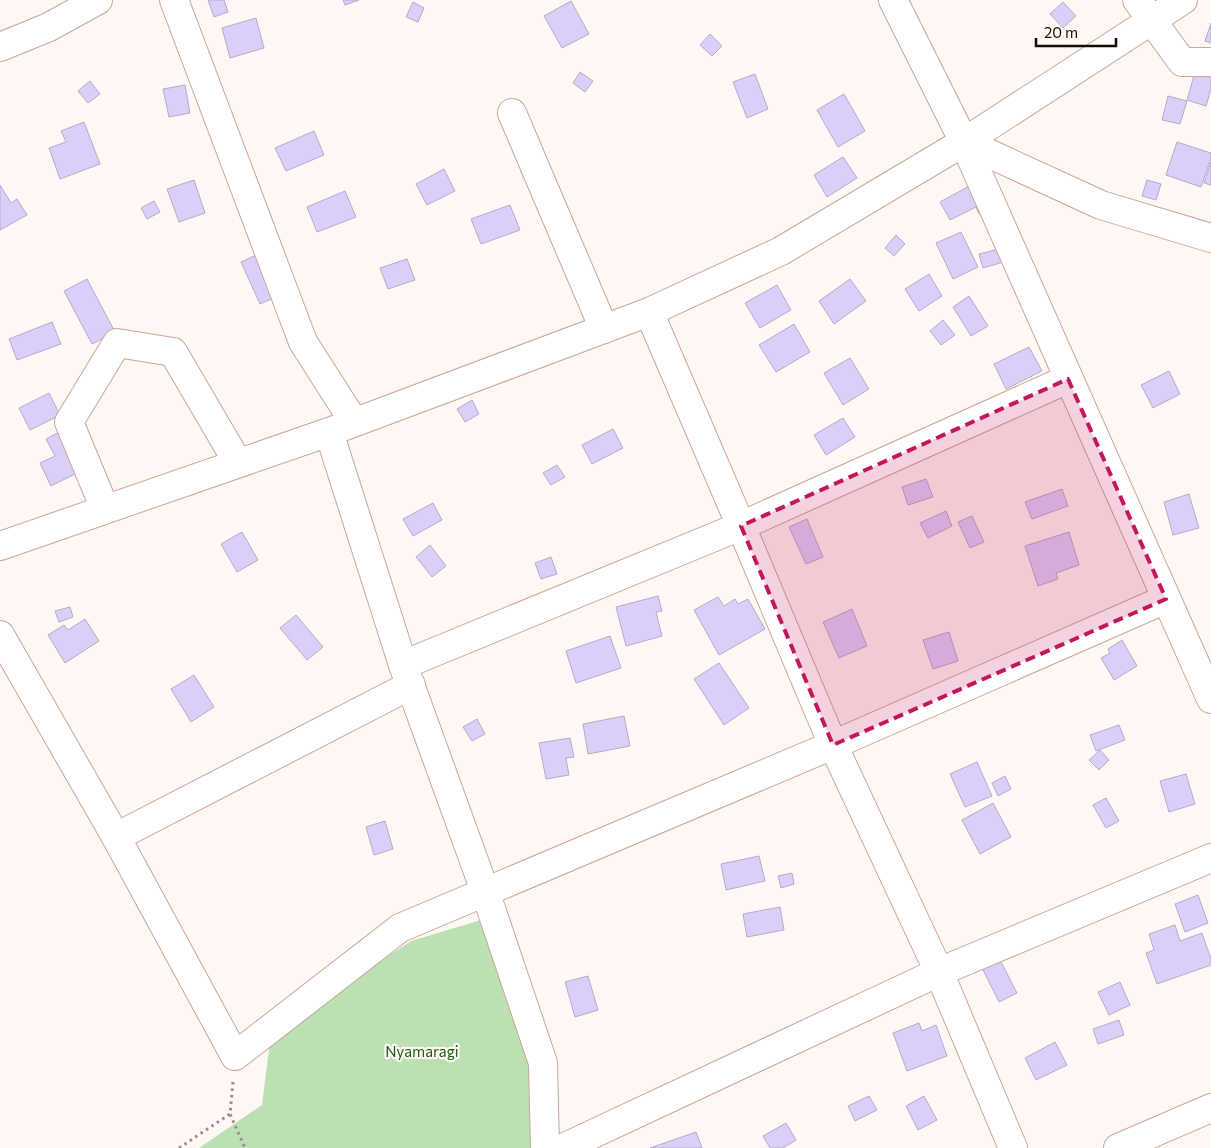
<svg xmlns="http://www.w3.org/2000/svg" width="1211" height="1148" viewBox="0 0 1211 1148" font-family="Commissioner,sans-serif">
<rect width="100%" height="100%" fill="#fef7f3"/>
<polygon fill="#bae0b3" points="481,920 535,1078 542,1148 199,1148 262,1105 271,1034 411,941"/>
<g fill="#dbcff9" stroke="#b4abcb">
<polygon points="208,0 224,0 228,12 214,17"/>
<polygon points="343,0 359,0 345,5"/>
<polygon points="571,1 589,34 562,48 544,16"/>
<polygon points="413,2 424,8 418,22 406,17"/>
<polygon points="1063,2 1076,16 1063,28 1050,14"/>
<polygon points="256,18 264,48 230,58 222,28"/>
<polygon points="1211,23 1211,43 1205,41"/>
<polygon points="710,34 722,46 712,56 700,45"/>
<polygon points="1197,65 1211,69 1211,89 1206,106 1187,100"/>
<polygon points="580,72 593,81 585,92 573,83"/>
<polygon points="755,74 768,109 747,118 733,82"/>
<polygon points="90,81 100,94 88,103 78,91"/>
<polygon points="185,85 190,113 169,117 163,89"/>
<polygon points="844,94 865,131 838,147 817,110"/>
<polygon points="1168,96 1187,101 1180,124 1162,120"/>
<polygon points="84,122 100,164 60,179 49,148 66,142 61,131"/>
<polygon points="314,131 324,155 286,171 275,148"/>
<polygon points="1177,142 1211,153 1211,158 1201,187 1166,175"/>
<polygon points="843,157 857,178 827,197 814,175"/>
<polygon points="1211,162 1211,185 1204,183"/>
<polygon points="444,169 455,191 427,205 416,184"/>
<polygon points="982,179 996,205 979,214 976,207 950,220 940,202"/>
<polygon points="194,180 205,213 179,222 167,189"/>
<polygon points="1147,180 1161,184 1156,200 1142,196"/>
<polygon points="0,185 11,203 17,199 27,215 0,230"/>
<polygon points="345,191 356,217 317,232 307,207"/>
<polygon points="154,201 160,212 147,219 141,208"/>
<polygon points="510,205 520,230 481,244 471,219"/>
<polygon points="961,232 978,267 953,279 936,243"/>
<polygon points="896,235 905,244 894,256 885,248"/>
<polygon points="1003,248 1007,261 983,268 979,254"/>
<polygon points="267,250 287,292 260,304 241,262"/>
<polygon points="407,259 415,280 388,289 380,268"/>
<polygon points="929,274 942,296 919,311 905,289"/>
<polygon points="87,279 115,332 92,344 64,291"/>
<polygon points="850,279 866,301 834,324 819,301"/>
<polygon points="777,285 791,310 760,328 745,303"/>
<polygon points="969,296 988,326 971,336 953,307"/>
<polygon points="943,320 955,335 941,345 930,331"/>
<polygon points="52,322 61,344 17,360 9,339"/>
<polygon points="794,324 810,352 776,372 759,345"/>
<polygon points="1029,347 1042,371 1006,389 994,364"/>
<polygon points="850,358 869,389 843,405 824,373"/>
<polygon points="1169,371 1180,394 1153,408 1141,385"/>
<polygon points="49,393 60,415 30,430 19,408"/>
<polygon points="472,400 479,414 465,422 457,409"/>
<polygon points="843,418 855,437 826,455 814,435"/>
<polygon points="67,428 85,469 51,486 40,463 55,456 46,439"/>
<polygon points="613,429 623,448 592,464 582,445"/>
<polygon points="557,465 565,477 551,485 543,473"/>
<polygon points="926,479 933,497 908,505 902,487"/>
<polygon points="1062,489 1068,506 1032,519 1025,502"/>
<polygon points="1189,494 1199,528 1173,535 1164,502"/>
<polygon points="433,503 442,520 413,536 403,519"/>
<polygon points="946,511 952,526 928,538 920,523"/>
<polygon points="972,516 984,542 970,548 958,522"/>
<polygon points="807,519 823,557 806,564 789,527"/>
<polygon points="242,532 258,560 237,572 221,544"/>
<polygon points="1069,532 1079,565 1056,573 1058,579 1038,586 1025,546"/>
<polygon points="430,545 446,566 432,577 416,557"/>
<polygon points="551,557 557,574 541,579 535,563"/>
<polygon points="658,596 662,611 656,612 662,636 626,646 616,607"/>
<polygon points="718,597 724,606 735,599 738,604 748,599 765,629 719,655 694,610"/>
<polygon points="70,607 73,617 59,622 55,611"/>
<polygon points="852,609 867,646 839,658 823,622"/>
<polygon points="296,615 323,647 307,660 280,628"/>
<polygon points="85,619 99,641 65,663 48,635 64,625 68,630"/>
<polygon points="949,632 958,661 933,669 923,640"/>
<polygon points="610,636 621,668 576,683 566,651"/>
<polygon points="1122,640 1137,666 1114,680 1101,658 1110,653 1108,649"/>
<polygon points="719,663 749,708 724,725 694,679"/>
<polygon points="194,675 214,707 191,722 171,689"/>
<polygon points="624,716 630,746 588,754 583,724"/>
<polygon points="477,719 485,734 472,741 463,727"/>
<polygon points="1119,725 1125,740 1096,751 1090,735"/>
<polygon points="570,738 574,757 566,758 569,775 546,779 539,743"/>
<polygon points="1100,750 1109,760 1099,770 1089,760"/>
<polygon points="977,762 992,796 965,807 950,774"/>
<polygon points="1186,774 1195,804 1169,812 1160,781"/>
<polygon points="1005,776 1011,789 998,796 992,783"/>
<polygon points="1106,798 1119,821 1106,828 1093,805"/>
<polygon points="993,803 1011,837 980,854 962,820"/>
<polygon points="385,821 393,849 374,855 366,827"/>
<polygon points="759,856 765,881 726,890 721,864"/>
<polygon points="792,873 794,884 781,888 778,876"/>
<polygon points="1198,895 1208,923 1185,932 1175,904"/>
<polygon points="780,907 784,930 747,937 743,914"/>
<polygon points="1175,925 1180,941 1202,933 1211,959 1211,965 1157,984 1146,953 1154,950 1149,934"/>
<polygon points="999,958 1017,993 999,1002 981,966"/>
<polygon points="588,976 598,1010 575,1017 565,982"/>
<polygon points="1120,982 1130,1005 1109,1015 1098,992"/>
<polygon points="1119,1020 1124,1035 1098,1044 1093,1029"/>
<polygon points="919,1023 922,1031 936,1025 947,1056 907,1071 893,1033"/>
<polygon points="1055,1042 1067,1065 1036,1080 1025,1058"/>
<polygon points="869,1096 877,1110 855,1121 848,1106"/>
<polygon points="924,1096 937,1120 918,1130 906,1106"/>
<polygon points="786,1123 796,1140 783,1148 770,1148 763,1136"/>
<polygon points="696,1132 702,1148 650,1148"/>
</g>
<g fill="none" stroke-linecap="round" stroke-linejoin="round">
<g stroke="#caa797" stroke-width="30">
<g id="minor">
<polyline points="174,0 303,342 354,422"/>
<polyline points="893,0 964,142 1211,699"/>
<polyline points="1137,0 1182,62 1211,62"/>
<polyline points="0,47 49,27 98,0"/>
<polyline points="512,113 604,329"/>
<polyline points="964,142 1101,205 1211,238"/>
<polyline points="649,312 741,526 833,745 939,972 1013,1148"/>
<polyline points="329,432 403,665 485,891 543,1063 545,1148"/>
<polyline points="105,509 69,422 117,343 173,352 238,463"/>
<polyline points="0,546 329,432 649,312 781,251 964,142 1183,0"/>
<polyline points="0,635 116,837 235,1056 400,928 833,745 1166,599"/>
<polyline points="403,665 741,526 1068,379"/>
<polyline points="116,837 411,685"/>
<polyline points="563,1148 939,972 1211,858"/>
<polyline points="1118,1148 1211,1108"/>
</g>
</g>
<g stroke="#978e8a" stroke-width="3" stroke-dasharray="2.5 4" stroke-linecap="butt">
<polyline points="233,1082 230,1114 245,1148"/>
<polyline points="179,1148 230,1114"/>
</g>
<use href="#minor" stroke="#fff" stroke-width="28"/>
</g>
<path fill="#c2185b" fill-opacity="0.2" stroke="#c2185b" stroke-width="4" stroke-dasharray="10 6" stroke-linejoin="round" d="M1068,379L1166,599L833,745L741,526Z"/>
<g text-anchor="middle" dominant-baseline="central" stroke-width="4.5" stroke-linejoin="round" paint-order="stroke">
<g font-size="15" fill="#1a5d10" stroke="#fef7f3">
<text x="422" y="1051">Nyamaragi</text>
</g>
</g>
<path d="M1036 38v8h80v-8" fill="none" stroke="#160b06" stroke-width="2.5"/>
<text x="1044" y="38" font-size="15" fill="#160b06" stroke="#fef7f3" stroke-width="4" paint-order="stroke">20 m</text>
</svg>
